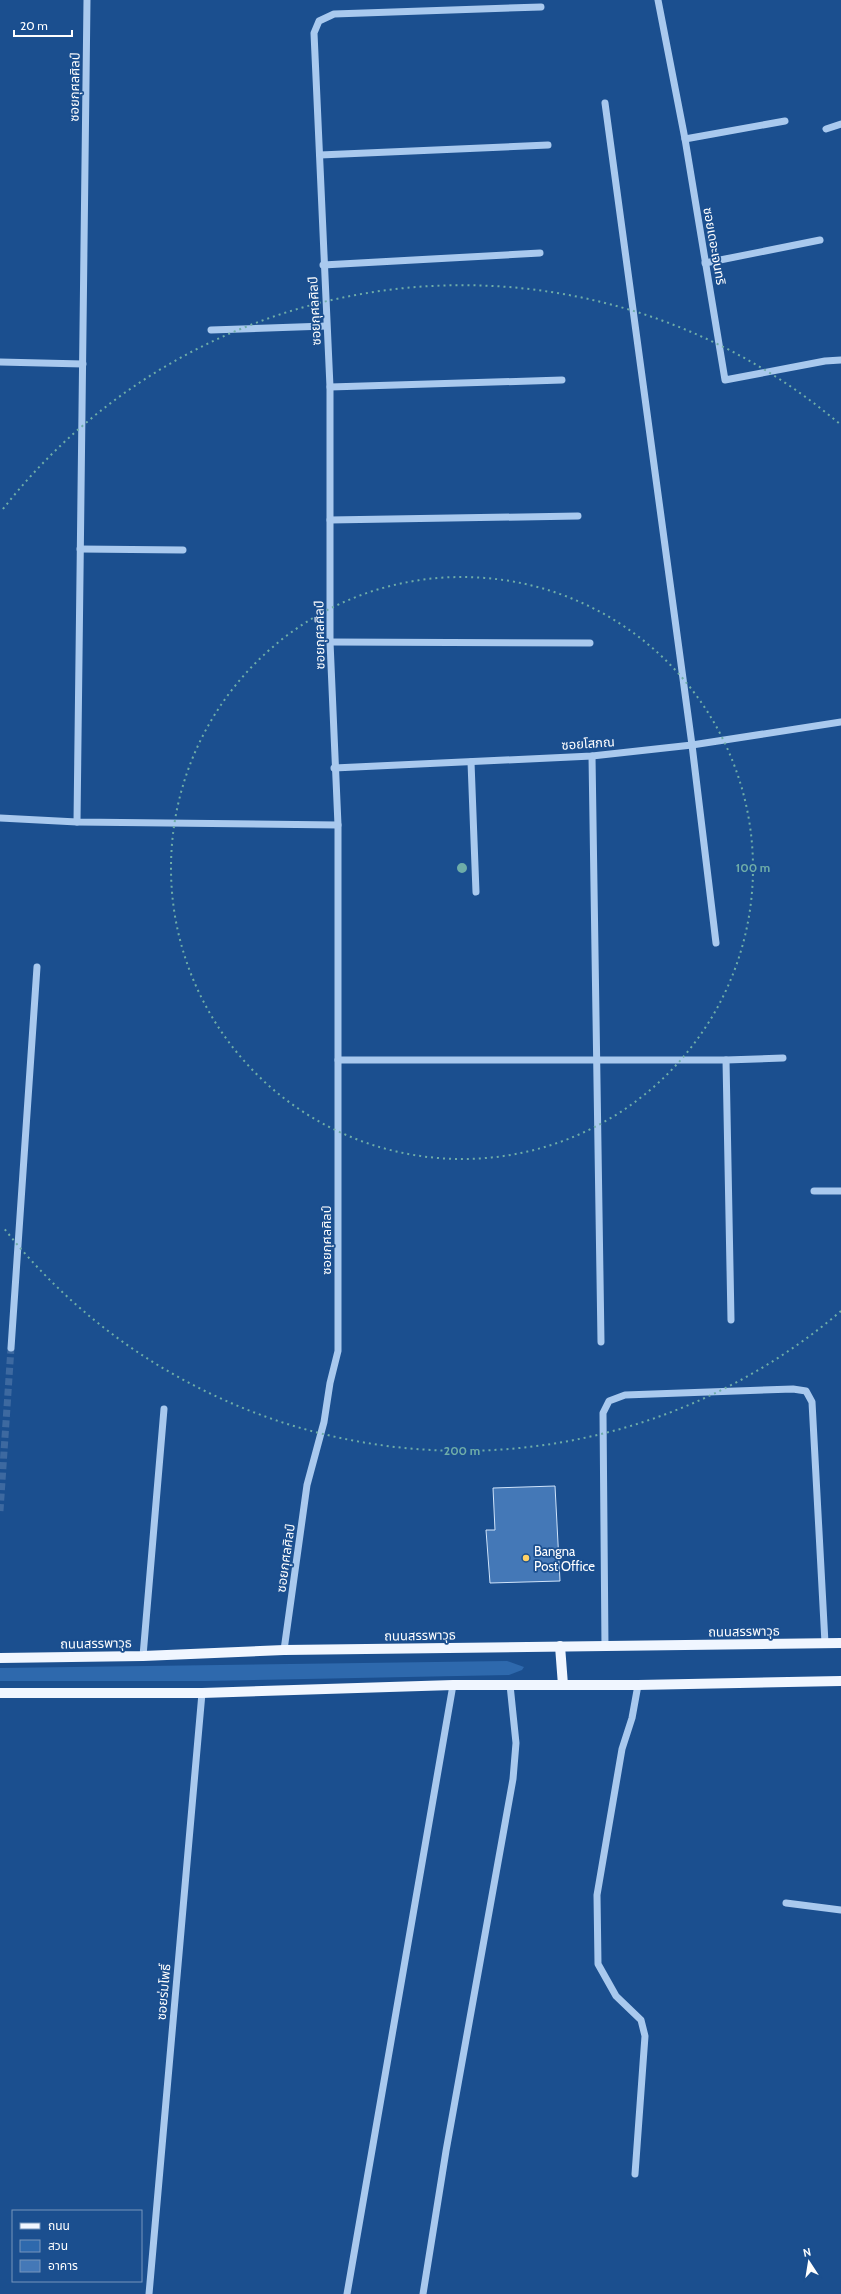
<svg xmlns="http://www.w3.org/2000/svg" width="841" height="2294" viewBox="0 0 841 2294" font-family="Cabin,'Noto Sans Thai',sans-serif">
<rect width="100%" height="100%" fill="#1b4f8f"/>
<polygon fill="#2e69ad" points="507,1661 524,1667 522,1670 509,1675 206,1681 0,1681 0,1668"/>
<polygon fill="#4478b7" stroke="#cfe3fa" points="555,1486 560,1581 490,1583 486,1530 495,1530 493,1488"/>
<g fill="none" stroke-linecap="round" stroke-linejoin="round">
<polyline stroke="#3d69a0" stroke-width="7" stroke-dasharray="7 3.5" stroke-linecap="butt" points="0,1511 11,1348"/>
<g stroke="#a9c9ee" stroke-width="7">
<polyline points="658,0 685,139 725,380 825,361 841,360"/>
<polyline points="605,103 692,745 716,943"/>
<polyline points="826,129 841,124"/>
<polyline points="685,139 785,121"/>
<polyline points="320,155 548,145"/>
<polyline points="705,263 820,240"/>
<polyline points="323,265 540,253"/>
<polyline points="211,330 326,326"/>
<polyline points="0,362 83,364"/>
<polyline points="330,387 562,380"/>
<polyline points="330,520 578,516"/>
<polyline points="80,549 183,550"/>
<polyline points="330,642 590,643"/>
<polyline points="592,756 601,1342"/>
<polyline points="471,762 476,892"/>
<polyline points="334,768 592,756 692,745 841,722"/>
<polyline points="0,818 77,822 338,825"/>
<polyline points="77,822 87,0"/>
<polyline points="338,1060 726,1060 783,1058"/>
<polyline points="726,1060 731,1320"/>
<polyline points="814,1191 841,1191"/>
<polyline points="11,1348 37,967"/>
<polyline points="605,1647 603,1413 609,1401 625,1395 793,1389 806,1391 812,1402 825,1643"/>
<polyline points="284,1650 307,1485 324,1422 330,1383 338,1351 338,825 330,642 330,387 314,33 319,21 334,14 541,7"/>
<polyline points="143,1656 164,1409"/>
<polyline points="786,1903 841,1910"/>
<polyline points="635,2174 645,2036 641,2020 616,1996 598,1964 597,1895 622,1749 632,1718 638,1685"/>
<polyline points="149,2294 202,1693"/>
<polyline points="347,2294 453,1685"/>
<polyline points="423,2294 446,2151 513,1779 516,1743 510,1685"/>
</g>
<g stroke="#f0f6ff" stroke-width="10">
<polyline points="560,1646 563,1685"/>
<polyline points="0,1658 143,1656 284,1650 841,1643"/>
<polyline points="0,1693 202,1693 453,1685 638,1685 841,1681"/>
</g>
</g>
<g fill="none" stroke="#6fada8" stroke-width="2" stroke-dasharray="2 4">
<circle cx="462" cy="868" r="291"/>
<path d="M841 1311A583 583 0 0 1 3 1227M3 509A583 583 0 0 1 841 425"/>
</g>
<circle fill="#ffd166" stroke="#1b4f8f" stroke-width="1.5" cx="526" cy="1558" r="4"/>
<g text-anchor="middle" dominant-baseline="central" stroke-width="3.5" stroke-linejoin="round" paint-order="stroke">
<g font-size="13" fill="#fff" stroke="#1b4f8f">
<text transform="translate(74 87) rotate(-89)">ซอยกุศลศิลป์</text>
<text transform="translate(715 246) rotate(80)">ซอยเดอะเจนทริ</text>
<text transform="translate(314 311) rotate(-93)">ซอยกุศลศิลป์</text>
<text transform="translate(319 635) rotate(-91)">ซอยกุศลศิลป์</text>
<text transform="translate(588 743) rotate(-4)">ซอยโสภณ</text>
<text transform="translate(326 1240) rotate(-90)">ซอยกุศลศิลป์</text>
<text transform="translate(285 1558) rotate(-82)">ซอยกุศลศิลป์</text>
<text transform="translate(744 1631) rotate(-1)">ถนนสรรพาวุธ</text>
<text transform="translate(420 1635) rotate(-1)">ถนนสรรพาวุธ</text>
<text transform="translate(96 1643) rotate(-1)">ถนนสรรพาวุธ</text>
<text transform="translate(163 1992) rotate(-85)">ซอยร่มโพธิ์</text>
</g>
<g font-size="13" fill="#fff" stroke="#1b4f8f" text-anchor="start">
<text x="534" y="1551">Bangna<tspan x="534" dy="15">Post Office</tspan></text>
</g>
</g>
<circle cx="462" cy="868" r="6" fill="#6fada8" stroke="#1b4f8f" stroke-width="2"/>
<g font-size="12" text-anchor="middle" font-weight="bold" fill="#6fada8" stroke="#1b4f8f" stroke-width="3.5" stroke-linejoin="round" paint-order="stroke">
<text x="753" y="872">100 m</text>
<text x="462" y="1455">200 m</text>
</g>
<rect x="12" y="2210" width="130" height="72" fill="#1b4f8f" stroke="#7695bc"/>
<rect x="20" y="2223" width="20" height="6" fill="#f0f6ff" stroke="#7695bc"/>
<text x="48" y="2230" font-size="12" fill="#ffffff">ถนน</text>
<rect x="20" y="2240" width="20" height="12" fill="#2e69ad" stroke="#7695bc"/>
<text x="48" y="2250" font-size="12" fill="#ffffff">สวน</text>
<rect x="20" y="2260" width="20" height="12" fill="#4478b7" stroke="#7695bc"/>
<text x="48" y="2270" font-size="12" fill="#ffffff">อาคาร</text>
<g transform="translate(809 2262) rotate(348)" stroke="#1b4f8f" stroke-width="3" paint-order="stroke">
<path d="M0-3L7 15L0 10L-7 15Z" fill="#ffffff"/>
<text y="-6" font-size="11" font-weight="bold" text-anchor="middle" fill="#ffffff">N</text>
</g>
<path d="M14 30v6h58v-6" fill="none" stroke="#ffffff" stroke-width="2"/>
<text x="20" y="30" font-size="12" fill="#ffffff" stroke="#1b4f8f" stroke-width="3" paint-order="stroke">20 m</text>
</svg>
